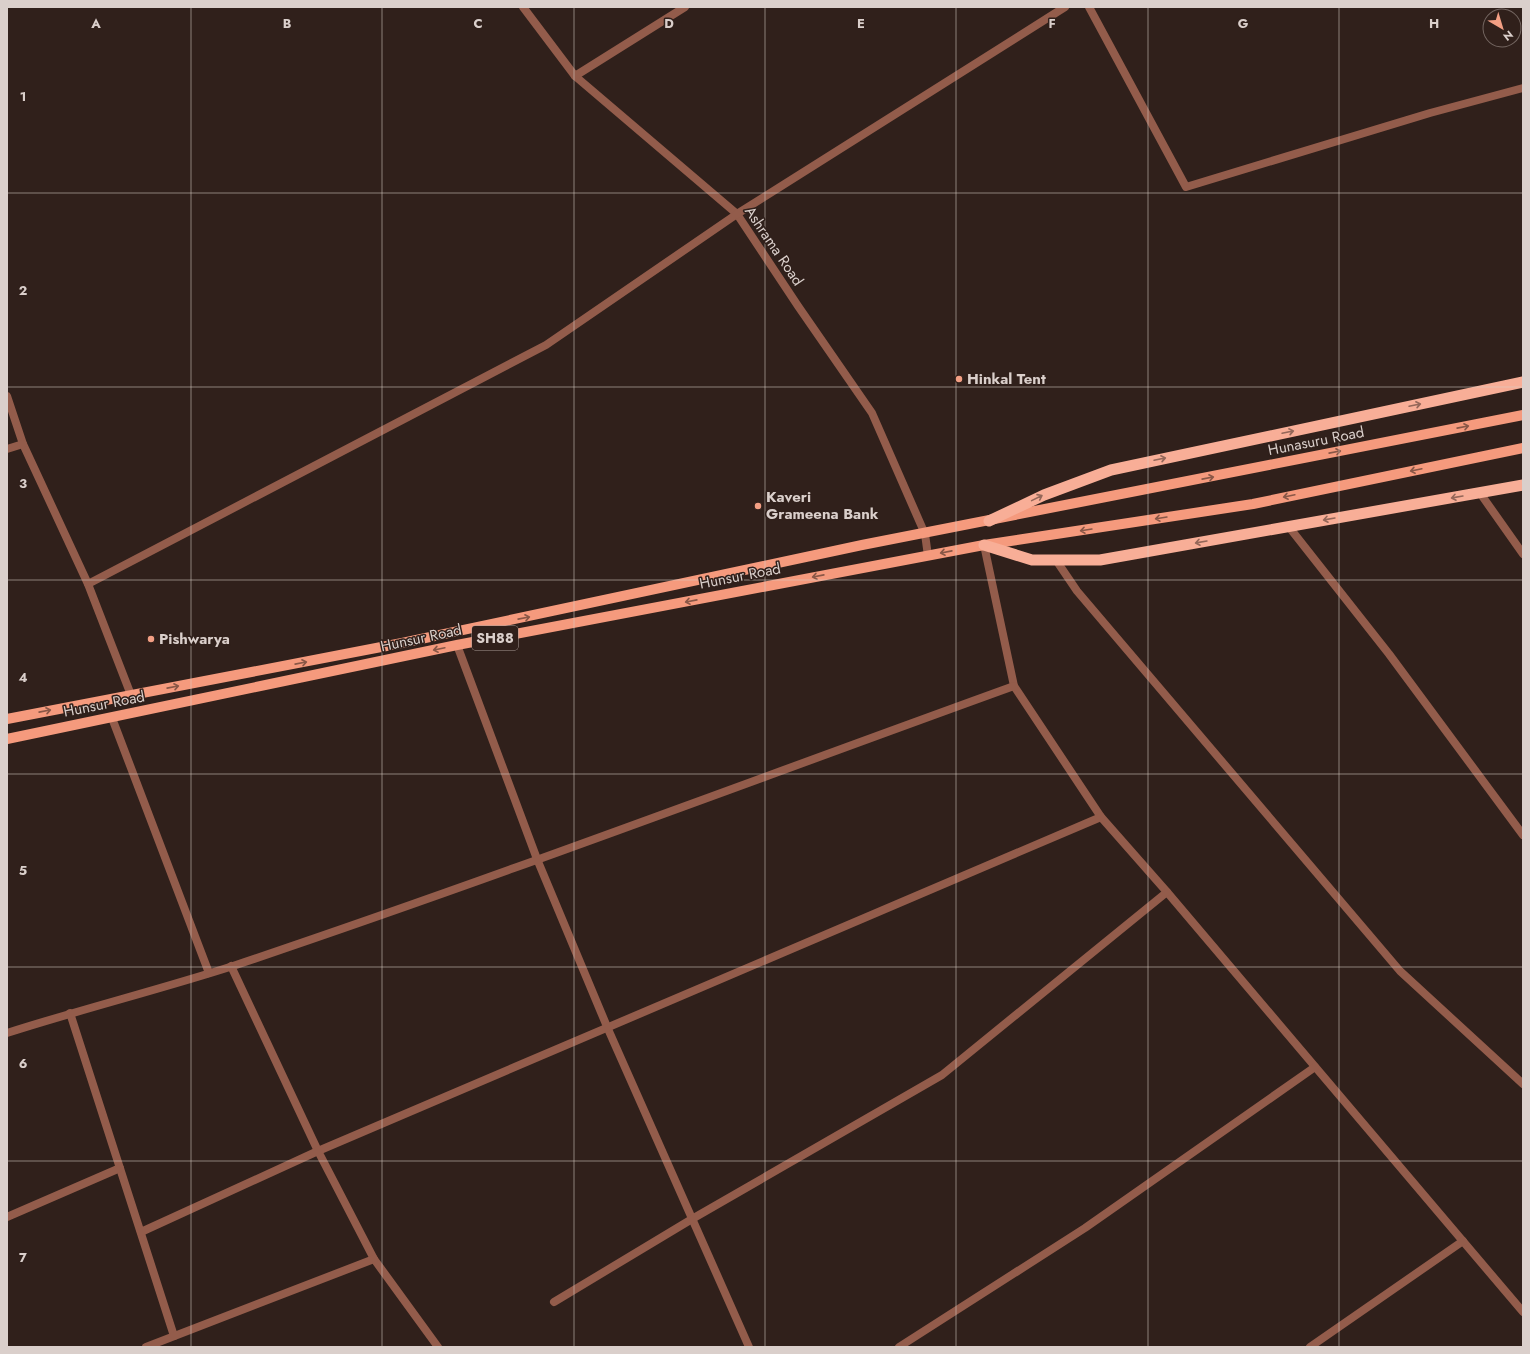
<svg xmlns="http://www.w3.org/2000/svg" width="1530" height="1354" viewBox="0 0 1530 1354" font-family="Jost,sans-serif">
<rect width="100%" height="100%" fill="#30201b"/>
<g fill="none" stroke-linecap="round" stroke-linejoin="round">
<g stroke="#935c4b" stroke-width="8">
<polyline points="523,7 575,76 737,214 798,306 872,413 925,534 928,556"/>
<polyline points="1089,7 1186,187 1430,113 1523,88"/>
<polyline points="575,76 685,7"/>
<polyline points="7,396 23,444 88,584 131,695"/>
<polyline points="7,449 23,444"/>
<polyline points="1480,493 1523,554"/>
<polyline points="1289,527 1389,654 1523,835"/>
<polyline points="984,545 1014,686 1101,817 1167,892 1523,1312"/>
<polyline points="1056,560 1077,591 1400,971 1523,1084"/>
<polyline points="88,584 546,345 737,214 1065,7"/>
<polyline points="457,645 537,859 608,1029 749,1347"/>
<polyline points="112,718 209,973"/>
<polyline points="231,966 318,1151 374,1259 438,1347"/>
<polyline points="70,1013 174,1336"/>
<path d="M7,1033C82,1009 158,990 233,966C495,878 754,780 1014,686"/>
<polyline points="7,1217 120,1168"/>
<polyline points="141,1232 318,1151 1101,817"/>
<polyline points="554,1302 692,1219 942,1075 1167,892"/>
<polyline points="146,1347 374,1259"/>
<polyline points="899,1347 1085,1228 1315,1067"/>
<polyline points="1310,1347 1463,1241"/>
</g>
<g stroke="#f59a7d" stroke-width="10">
<polyline points="7,719 402,643 862,545 1523,415"/>
<polyline points="7,739 457,645 984,545 1253,504 1523,448"/>
</g>
<g stroke="#f8ae97" stroke-width="11">
<polyline points="989,521 1044,495 1111,470 1523,382"/>
<polyline points="984,545 1032,560 1100,560 1523,485"/>
</g>
</g>
<defs><path id="oneway-shaft" d="M-6 0H5M1.5-3L5.5 0L1.5 3" fill="none" stroke-width="1.6" stroke-linecap="round" stroke-linejoin="round"/></defs>
<g stroke="#946759">
<use href="#oneway-shaft" transform="translate(1415 405) rotate(-12)"/>
<use href="#oneway-shaft" transform="translate(1288 432) rotate(-12)"/>
<use href="#oneway-shaft" transform="translate(1160 459) rotate(-12)"/>
<use href="#oneway-shaft" transform="translate(1457 497) rotate(170)"/>
<use href="#oneway-shaft" transform="translate(1037 498) rotate(-26)"/>
<use href="#oneway-shaft" transform="translate(1329 519) rotate(170)"/>
<use href="#oneway-shaft" transform="translate(1201 542) rotate(170)"/>
</g>
<g stroke="#895747">
<use href="#oneway-shaft" transform="translate(1463 427) rotate(-11)"/>
<use href="#oneway-shaft" transform="translate(1335 452) rotate(-11)"/>
<use href="#oneway-shaft" transform="translate(1416 470) rotate(168)"/>
<use href="#oneway-shaft" transform="translate(1208 478) rotate(-11)"/>
<use href="#oneway-shaft" transform="translate(1289 496) rotate(168)"/>
<use href="#oneway-shaft" transform="translate(1161 518) rotate(171)"/>
<use href="#oneway-shaft" transform="translate(1086 530) rotate(171)"/>
<use href="#oneway-shaft" transform="translate(946 552) rotate(169)"/>
<use href="#oneway-shaft" transform="translate(818 576) rotate(169)"/>
<use href="#oneway-shaft" transform="translate(691 601) rotate(169)"/>
<use href="#oneway-shaft" transform="translate(524 618) rotate(-11)"/>
<use href="#oneway-shaft" transform="translate(439 649) rotate(168)"/>
<use href="#oneway-shaft" transform="translate(301 663) rotate(-11)"/>
<use href="#oneway-shaft" transform="translate(173 687) rotate(-11)"/>
<use href="#oneway-shaft" transform="translate(45 711) rotate(-11)"/>
</g>
<path fill="none" stroke="#dacfcb" stroke-width="1" stroke-opacity="0.55" d="M191,7V1347M382,7V1347M574,7V1347M765,7V1347M956,7V1347M1148,7V1347M1339,7V1347M7,193H1523M7,387H1523M7,580H1523M7,774H1523M7,967H1523M7,1161H1523"/>
<g fill="#f39f84" stroke="#30201b" stroke-width="1.5">
<circle cx="959" cy="379" r="4"/>
<circle cx="758" cy="506" r="4"/>
<circle cx="151" cy="639" r="4"/>
</g>
<g text-anchor="middle" dominant-baseline="central" stroke-width="3" stroke-linejoin="round" paint-order="stroke">
<rect fill="#30201b" stroke="#a79a96" stroke-width="1" x="472" y="626" width="46" height="24" rx="3"/>
<g font-size="14" font-weight="bold" fill="#dacfcb">
<text x="495" y="638">SH88</text>
</g>
<g font-size="15" fill="#dacfcb" stroke="#30201b">
<text transform="translate(774 246) rotate(56)">Ashrama Road</text>
<text transform="translate(1316 441) rotate(-11)">Hunasuru Road</text>
<text transform="translate(740 576) rotate(-11)">Hunsur Road</text>
<text transform="translate(421 638) rotate(-12)">Hunsur Road</text>
<text transform="translate(104 704) rotate(-11)">Hunsur Road</text>
</g>
<g font-size="15" font-weight="bold" fill="#dacfcb" stroke="#30201b" text-anchor="start">
<text x="967" y="379">Hinkal Tent</text>
<text x="766" y="497">Kaveri<tspan x="766" dy="17">Grameena Bank</tspan></text>
<text x="159" y="639">Pishwarya</text>
</g>
</g>
<g font-size="13" text-anchor="middle" font-weight="bold" fill="#dacfcb" stroke="#30201b" stroke-width="3" stroke-linejoin="round" paint-order="stroke">
<text x="96" y="28">A</text>
<text x="287" y="28">B</text>
<text x="478" y="28">C</text>
<text x="669" y="28">D</text>
<text x="861" y="28">E</text>
<text x="1052" y="28">F</text>
<text x="1243" y="28">G</text>
<text x="1434" y="28">H</text>
<text x="23" y="101">1</text>
<text x="23" y="295">2</text>
<text x="23" y="488">3</text>
<text x="23" y="682">4</text>
<text x="23" y="875">5</text>
<text x="23" y="1068">6</text>
<text x="23" y="1262">7</text>
</g>
<rect width="1530" height="1354" fill="none" stroke="#dacfcb" stroke-width="16"/>
<g transform="translate(1502 28) rotate(142)"><circle r="19" fill="#30201b" stroke="#746661"/>
<path d="M0-3L7 15L0 10L-7 15Z" fill="#f39f84"/>
<text y="-6" font-size="11" font-weight="bold" text-anchor="middle" fill="#dacfcb">N</text>
</g>
</svg>
